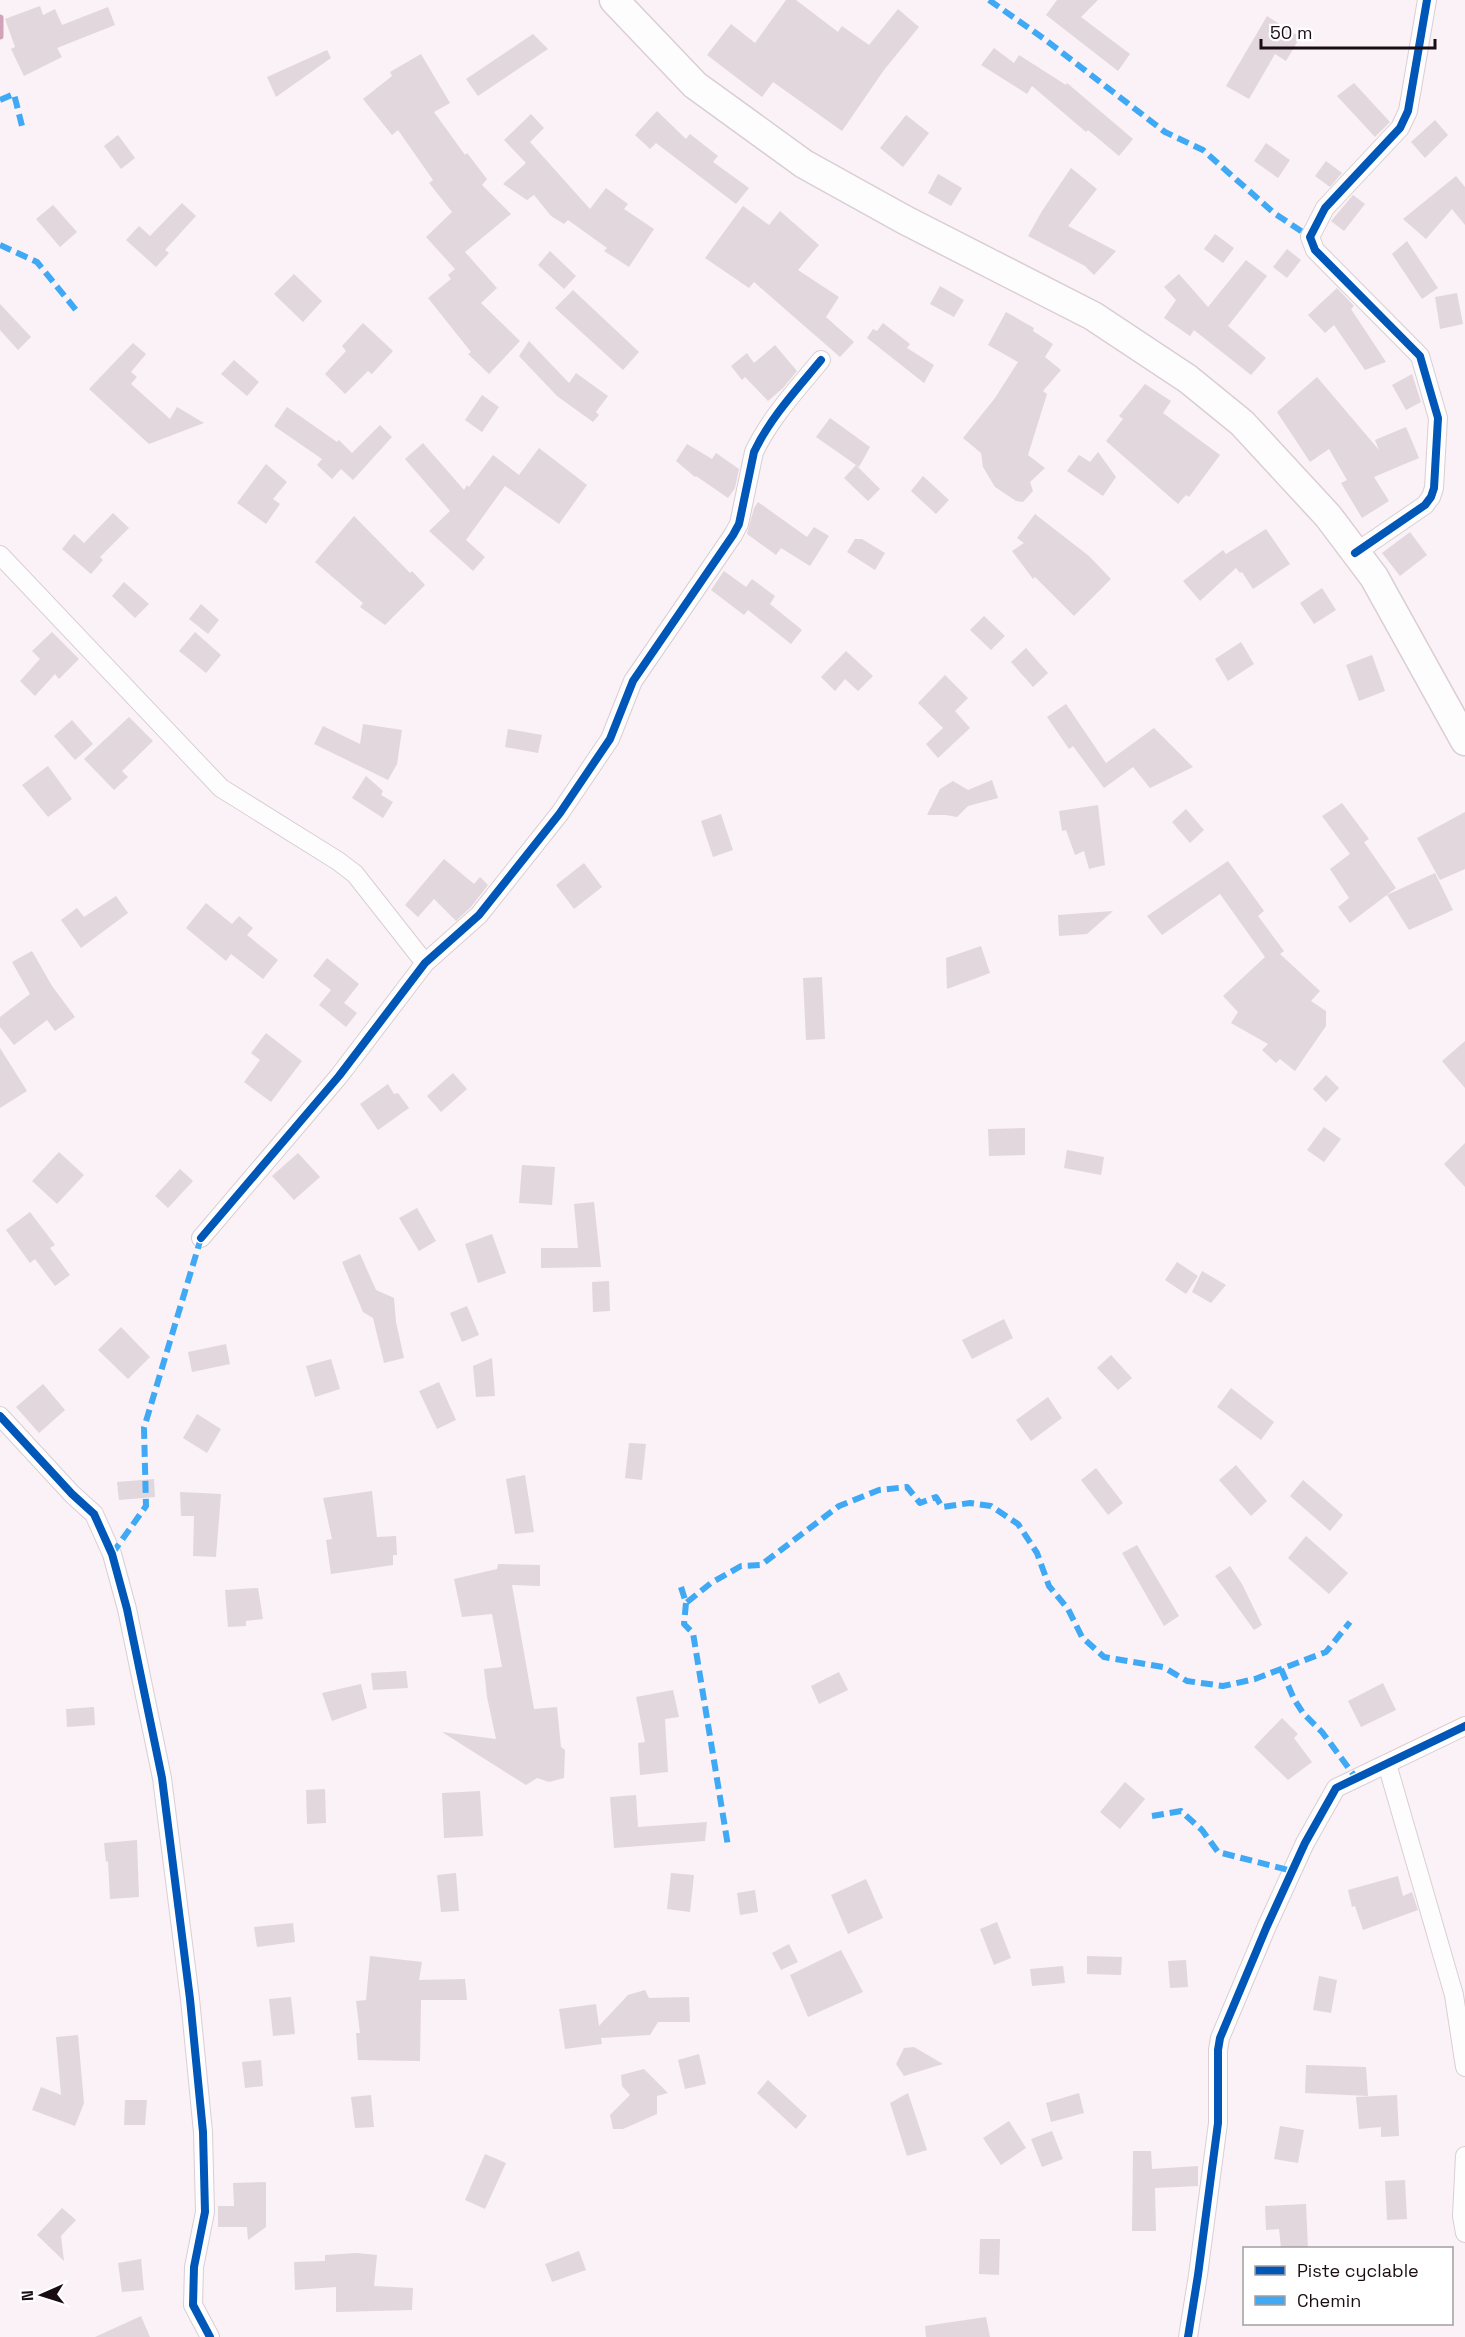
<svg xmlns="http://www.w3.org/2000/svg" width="1465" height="2337" viewBox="0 0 1465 2337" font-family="'Space Grotesk',sans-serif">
<rect width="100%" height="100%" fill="#faf2f6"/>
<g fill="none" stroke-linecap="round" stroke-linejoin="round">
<polyline stroke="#d2a2b8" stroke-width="7" points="0,18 0,36"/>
</g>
<g fill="#e2d7dc">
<polygon points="786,0 796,0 838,32 842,26 869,45 898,9 919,27 884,70 842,131 773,82 762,97 707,55 731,24 755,43"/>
<polygon points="1057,0 1098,0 1081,17 1130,54 1118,71 1046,15"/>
<polygon points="40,6 43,15 55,9 62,25 108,7 115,25 57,48 62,57 24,76 11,49 15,47 5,19"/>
<polygon points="1267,16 1300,37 1286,61 1275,54 1249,99 1226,86"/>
<polygon points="533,34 548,49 478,96 466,79"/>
<polygon points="994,48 1014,63 1019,55 1066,85 1067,83 1133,139 1119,156 1088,130 1086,132 1032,86 1027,94 981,65"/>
<polygon points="327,50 331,58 276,97 267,77"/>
<polygon points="421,54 450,103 434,112 465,155 467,153 487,179 482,185 511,214 465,252 497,288 481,303 520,341 489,374 468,354 471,352 428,298 451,279 448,275 455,269 426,237 452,212 429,183 433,180 398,130 392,135 363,99 392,76 390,72"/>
<polygon points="1354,83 1390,122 1375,137 1337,96"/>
<polygon points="657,111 686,139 690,134 718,156 713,162 749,188 736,204 656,143 650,149 635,135"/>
<polygon points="531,114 544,128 530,142 590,209 606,188 628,204 624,209 654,229 629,267 604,251 607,248 568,220 564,224 551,216 534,195 527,200 503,184 526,163 504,140"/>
<polygon points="906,115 929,133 903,167 880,148"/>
<polygon points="1435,120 1448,135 1425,158 1411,142"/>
<polygon points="118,135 135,158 121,169 104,146"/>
<polygon points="1266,143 1290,160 1278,178 1254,161"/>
<polygon points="1326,161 1342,173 1330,187 1315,176"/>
<polygon points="1071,168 1097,189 1068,226 1116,251 1094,275 1085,266 1028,236 1042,211"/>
<polygon points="938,174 962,188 951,206 928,193"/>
<polygon points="1456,176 1465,187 1465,225 1452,209 1426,239 1403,219"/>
<polygon points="1353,195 1365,204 1344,231 1331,221"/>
<polygon points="182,203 196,216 165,250 169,253 156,267 126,240 139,226 150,236"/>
<polygon points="53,205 77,232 60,247 36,219"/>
<polygon points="743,206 769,225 780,211 819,245 798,270 839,297 826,317 854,342 840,357 754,282 749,288 705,258"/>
<polygon points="1215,234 1234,248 1223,263 1204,249"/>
<polygon points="1407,241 1438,288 1422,299 1392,254"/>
<polygon points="1287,249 1301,260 1287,278 1273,267"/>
<polygon points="550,251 576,276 564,289 538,265"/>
<polygon points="1246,260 1267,276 1228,326 1266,358 1251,375 1194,330 1190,336 1164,318 1176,300 1164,287 1179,274 1208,307"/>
<polygon points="294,274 322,301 303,322 274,294"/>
<polygon points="940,286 964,300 954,317 930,304"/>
<polygon points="1337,288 1354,306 1351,309 1386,362 1365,370 1334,325 1325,333 1308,315"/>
<polygon points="573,290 639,352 623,370 555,308"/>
<polygon points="1457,293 1463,324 1440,329 1435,297"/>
<polygon points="0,304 31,337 18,350 0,330"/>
<polygon points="1006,312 1034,328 1033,331 1053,344 1045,357 1061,370 1043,391 1047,394 1028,455 1045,468 1030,482 1033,491 1023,502 1016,501 995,487 983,467 981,453 963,438 995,398 1018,362 988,345"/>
<polygon points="363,323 393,351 372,374 368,371 345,394 325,374 346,351 342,346"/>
<polygon points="883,323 910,344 907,348 934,365 924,383 867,338 873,329 877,331"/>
<polygon points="529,341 569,383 576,373 608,396 596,412 599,415 593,422 557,396 519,356"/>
<polygon points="133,343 146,354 131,372 137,377 131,384 170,419 177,407 204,423 149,444 89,389"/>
<polygon points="775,345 797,371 783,388 768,401 745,377 742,380 731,366 747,353 754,363"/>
<polygon points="234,360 259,382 247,396 221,374"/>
<polygon points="1412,374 1421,402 1406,410 1392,385"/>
<polygon points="1317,377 1379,450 1375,440 1406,427 1419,458 1374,477 1389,501 1362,518 1341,483 1347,480 1329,449 1310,462 1277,412"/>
<polygon points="1145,384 1171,401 1163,413 1220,455 1189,497 1186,495 1178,504 1106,441 1123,419 1119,416"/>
<polygon points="482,395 499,407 482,432 465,420"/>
<polygon points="287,407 337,442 339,440 352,453 380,425 392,437 353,480 341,469 332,479 317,465 322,459 274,426"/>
<polygon points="830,418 870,447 859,467 856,465 880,489 868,501 844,478 856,465 816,437"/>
<polygon points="423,443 464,490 467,485 469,487 493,455 519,475 539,448 587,485 559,524 505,486 466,540 485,557 473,571 429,531 450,511 405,459"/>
<polygon points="687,444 712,459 716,453 739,469 735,488 728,498 696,476 695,477 676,461"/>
<polygon points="1098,452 1116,477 1103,496 1067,471 1079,455 1090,462"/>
<polygon points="266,464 287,482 273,499 280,504 266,524 237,503"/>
<polygon points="923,476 949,500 936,514 911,491"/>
<polygon points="758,502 807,537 814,527 829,536 810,566 781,548 776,555 747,534 754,508"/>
<polygon points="113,513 129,528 100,557 103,560 91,574 62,549 74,534 84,543"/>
<polygon points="1035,514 1089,556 1111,579 1074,616 1035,577 1033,579 1012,551 1024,543 1017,538"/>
<polygon points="354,516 410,573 412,571 425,585 385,625 360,607 363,603 315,562"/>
<polygon points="1266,529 1290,564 1253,589 1242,572 1240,573 1236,568 1200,601 1183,581 1223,550 1226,554"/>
<polygon points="1410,532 1427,555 1400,576 1382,553"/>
<polygon points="855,539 862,539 885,553 875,570 847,552"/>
<polygon points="724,571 746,587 752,579 775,596 770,604 802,630 791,644 748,610 744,615 711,590"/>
<polygon points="124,582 149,604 135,618 112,596"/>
<polygon points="1322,588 1336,610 1314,624 1300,603"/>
<polygon points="201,604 219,620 208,634 189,619"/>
<polygon points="984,616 1005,636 991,650 970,630"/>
<polygon points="52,632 79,659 59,679 55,674 35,696 20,681 40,659 32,651"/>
<polygon points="195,632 221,655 206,673 179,651"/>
<polygon points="1241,642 1254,664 1228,681 1215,659"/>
<polygon points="1026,648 1048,673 1033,687 1011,662"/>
<polygon points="846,651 873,676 858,691 845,679 835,691 821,677"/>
<polygon points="1372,655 1385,691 1359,701 1346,665"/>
<polygon points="945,675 968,698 955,711 970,728 938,758 926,744 943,728 918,703"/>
<polygon points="1066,704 1106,763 1154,728 1193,767 1150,788 1133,767 1104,788 1073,746 1069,749 1047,717"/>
<polygon points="129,717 153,741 122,771 128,777 114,790 84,759"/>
<polygon points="72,720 93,744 75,760 54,736"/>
<polygon points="363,724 402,730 397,764 388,780 314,744 323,726 360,744"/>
<polygon points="508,729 542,735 538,753 505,747"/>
<polygon points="48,766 72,799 48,817 22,785"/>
<polygon points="366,776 383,791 381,795 393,802 383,818 352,798"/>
<polygon points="992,780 998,798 968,806 957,817 946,815 927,815 940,789 953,781 968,790"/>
<polygon points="1342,803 1369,839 1364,842 1396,888 1350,923 1338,907 1349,898 1330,869 1350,854 1322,816"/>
<polygon points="1098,805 1105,865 1089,869 1084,851 1075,855 1066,830 1062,831 1059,811"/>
<polygon points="1186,809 1204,830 1190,843 1172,822"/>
<polygon points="1465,812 1465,869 1440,880 1417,838"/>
<polygon points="721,814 733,850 713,857 701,821"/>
<polygon points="444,859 474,884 480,877 488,885 471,907 456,921 434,899 418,917 405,905"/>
<polygon points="1228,861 1264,911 1258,916 1284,951 1280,954 1320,991 1311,1001 1326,1011 1326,1026 1295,1071 1280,1059 1276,1063 1262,1050 1268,1044 1231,1023 1238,1012 1223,996 1265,957 1220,894 1162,935 1147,916"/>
<polygon points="584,863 602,887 574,909 556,885"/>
<polygon points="1435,873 1453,910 1409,930 1387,895"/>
<polygon points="116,896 128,913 81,948 61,920 77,908 84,917"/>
<polygon points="206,903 232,924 239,916 253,928 247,935 278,960 263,979 231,954 226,961 186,928"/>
<polygon points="1113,911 1087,934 1059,936 1058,915"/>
<polygon points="981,946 990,973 947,989 946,958"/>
<polygon points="32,951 52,986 75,1017 55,1031 47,1020 14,1045 0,1027 0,1017 30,994 12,962"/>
<polygon points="327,958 359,984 344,1003 357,1013 346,1027 319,1005 331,990 313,976"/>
<polygon points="822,977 825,1039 806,1040 803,978"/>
<polygon points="266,1033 302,1061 271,1102 244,1082 260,1060 251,1053"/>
<polygon points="1465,1041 1465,1088 1442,1061"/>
<polygon points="0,1048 27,1091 0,1108"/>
<polygon points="453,1073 467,1089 441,1112 427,1096"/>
<polygon points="1326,1075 1339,1088 1326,1102 1313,1089"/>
<polygon points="388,1084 394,1094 398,1093 409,1108 378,1130 360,1104"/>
<polygon points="1324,1127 1341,1139 1324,1162 1307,1150"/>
<polygon points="1025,1128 1025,1155 989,1156 988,1129"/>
<polygon points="1465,1143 1465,1187 1444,1164"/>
<polygon points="1067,1150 1104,1157 1101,1175 1064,1168"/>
<polygon points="59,1152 84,1175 57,1204 32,1181"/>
<polygon points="298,1153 320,1177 294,1200 272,1176"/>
<polygon points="522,1165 555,1167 552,1205 519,1203"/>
<polygon points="180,1169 193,1181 168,1208 155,1196"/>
<polygon points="594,1202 601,1267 541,1268 541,1248 578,1248 574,1204"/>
<polygon points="417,1208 436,1241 419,1251 399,1218"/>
<polygon points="30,1212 55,1245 50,1248 70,1275 55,1286 35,1259 30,1263 6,1230"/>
<polygon points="492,1234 506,1273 478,1283 465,1244"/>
<polygon points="360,1254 376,1290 394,1298 396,1322 404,1358 384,1363 373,1318 363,1312 342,1262"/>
<polygon points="1177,1262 1198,1276 1186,1294 1165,1280"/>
<polygon points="1202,1271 1226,1285 1211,1303 1192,1292"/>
<polygon points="609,1281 610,1311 593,1312 592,1282"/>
<polygon points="467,1306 479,1335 462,1342 450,1313"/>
<polygon points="1004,1319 1013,1338 972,1359 962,1340"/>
<polygon points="121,1327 150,1357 128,1379 98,1350"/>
<polygon points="226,1344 230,1364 192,1372 188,1352"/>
<polygon points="1111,1355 1132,1378 1118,1390 1097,1368"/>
<polygon points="492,1358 495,1396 476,1397 473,1366"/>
<polygon points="331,1359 340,1389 315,1397 306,1366"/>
<polygon points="439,1382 456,1420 437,1429 419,1391"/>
<polygon points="43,1384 65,1410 39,1433 16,1407"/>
<polygon points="1231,1388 1274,1422 1261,1440 1217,1407"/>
<polygon points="1048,1397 1062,1418 1031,1441 1016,1420"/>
<polygon points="197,1414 221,1429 207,1453 183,1438"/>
<polygon points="629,1443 646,1444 642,1480 625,1478"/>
<polygon points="1236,1465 1267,1501 1251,1516 1219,1480"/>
<polygon points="1096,1468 1123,1503 1108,1515 1081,1480"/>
<polygon points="525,1475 534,1532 515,1534 506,1479"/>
<polygon points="154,1479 155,1497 119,1500 117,1482"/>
<polygon points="1303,1480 1343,1515 1330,1531 1290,1496"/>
<polygon points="372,1491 377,1537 396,1536 397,1555 393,1555 393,1565 331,1574 326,1540 332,1539 323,1498"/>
<polygon points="180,1492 221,1494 216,1557 193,1556 194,1516 181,1516"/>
<polygon points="1306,1536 1348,1573 1329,1594 1288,1558"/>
<polygon points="1137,1545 1179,1616 1164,1626 1122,1553"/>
<polygon points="498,1564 540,1565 540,1586 512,1585 534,1709 557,1707 561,1747 565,1750 564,1778 549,1782 537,1778 526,1785 442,1732 496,1739 487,1697 484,1669 502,1667 492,1614 462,1617 454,1579 497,1569"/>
<polygon points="1230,1566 1242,1584 1262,1625 1254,1630 1215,1576"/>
<polygon points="258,1588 263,1619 246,1621 246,1626 228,1627 225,1590"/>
<polygon points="406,1671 408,1688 373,1690 371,1673"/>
<polygon points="839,1672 848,1690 819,1704 811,1686"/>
<polygon points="1383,1683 1396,1710 1361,1727 1348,1701"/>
<polygon points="361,1684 367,1708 332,1721 322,1693"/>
<polygon points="673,1690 679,1717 665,1719 668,1772 640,1775 638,1743 645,1742 636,1697"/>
<polygon points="94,1707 95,1725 67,1727 66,1709"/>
<polygon points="1282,1718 1298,1734 1294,1738 1312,1762 1288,1780 1254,1747"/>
<polygon points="1125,1782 1145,1799 1120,1829 1100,1812"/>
<polygon points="325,1789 326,1823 307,1824 306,1790"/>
<polygon points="480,1791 483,1836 444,1838 442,1793"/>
<polygon points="636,1795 638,1827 707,1822 705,1841 614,1848 610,1797"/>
<polygon points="137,1840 139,1897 110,1899 108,1861 106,1862 104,1843"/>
<polygon points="456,1873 459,1911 441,1912 437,1875"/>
<polygon points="671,1873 694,1875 690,1912 667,1909"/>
<polygon points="1398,1876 1403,1896 1412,1892 1418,1910 1363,1930 1355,1906 1352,1907 1348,1890"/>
<polygon points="866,1879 883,1918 848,1934 831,1895"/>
<polygon points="755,1890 758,1912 740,1915 737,1893"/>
<polygon points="997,1922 1011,1958 994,1965 980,1929"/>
<polygon points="293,1923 295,1942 257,1947 254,1927"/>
<polygon points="789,1944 798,1962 781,1970 772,1953"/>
<polygon points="841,1950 863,1992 808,2017 790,1975"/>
<polygon points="370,1956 422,1962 419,1980 465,1979 467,2000 421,2000 420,2061 358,2060 356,2033 360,2033 356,2001 366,2000"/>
<polygon points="1087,1956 1122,1957 1121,1975 1087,1974"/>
<polygon points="1186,1960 1188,1987 1170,1988 1168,1961"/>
<polygon points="1063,1966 1065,1983 1032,1986 1030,1969"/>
<polygon points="1319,1976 1337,1980 1331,2013 1313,2010"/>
<polygon points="645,1990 649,1998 689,1997 690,2022 658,2022 650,2035 601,2038 602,2044 565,2049 559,2009 596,2004 599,2026 628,1995"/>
<polygon points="291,1997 295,2034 273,2036 269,1999"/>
<polygon points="78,2035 84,2103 75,2126 32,2110 41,2087 61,2095 56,2037"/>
<polygon points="914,2047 943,2064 904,2076 896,2064 904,2048"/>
<polygon points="699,2054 706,2084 685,2089 678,2060"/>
<polygon points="261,2060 263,2086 245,2088 242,2062"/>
<polygon points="1306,2065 1366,2067 1368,2096 1305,2093"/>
<polygon points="644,2069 668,2093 657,2096 657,2114 623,2129 613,2129 610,2115 630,2095 622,2086 621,2075"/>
<polygon points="768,2080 807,2116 796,2129 757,2093"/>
<polygon points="908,2093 927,2150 907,2156 890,2103"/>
<polygon points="1079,2093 1084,2113 1051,2122 1046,2103"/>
<polygon points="371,2095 374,2127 355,2128 351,2097"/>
<polygon points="1397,2095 1399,2136 1381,2137 1381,2127 1359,2129 1356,2097"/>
<polygon points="125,2100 147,2100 145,2125 124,2125"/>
<polygon points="1009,2121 1026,2148 1001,2165 983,2138"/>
<polygon points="1280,2126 1304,2130 1298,2163 1274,2159"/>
<polygon points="1052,2131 1063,2159 1042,2167 1031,2139"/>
<polygon points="1133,2151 1151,2151 1152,2169 1198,2166 1198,2186 1155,2188 1156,2231 1132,2231"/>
<polygon points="485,2154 506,2163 485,2209 465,2200"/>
<polygon points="1405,2180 1407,2219 1387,2220 1385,2181"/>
<polygon points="266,2182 266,2227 248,2240 247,2227 218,2227 218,2206 234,2206 233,2183"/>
<polygon points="1306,2204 1308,2248 1281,2248 1279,2229 1266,2230 1265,2206"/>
<polygon points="62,2208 76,2220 61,2236 64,2261 37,2235"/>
<polygon points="980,2239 1000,2239 999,2275 979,2274"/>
<polygon points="579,2251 586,2270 552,2282 545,2264"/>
<polygon points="357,2253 377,2255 374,2286 413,2288 412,2310 336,2312 336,2287 295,2290 294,2262 325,2261 325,2255"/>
<polygon points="141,2259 144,2290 122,2292 118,2263"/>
<polygon points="141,2316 150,2337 95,2337"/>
<polygon points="986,2317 990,2337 926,2337 925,2326"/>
</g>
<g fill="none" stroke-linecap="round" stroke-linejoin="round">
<g stroke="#daced3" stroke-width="20">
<g id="street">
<polyline points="1355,553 1425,505 1431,497 1434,488 1438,418 1420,356 1315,250 1310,237 1325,208 1400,128 1408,111 1427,0"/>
<polyline points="0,555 221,788 338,861 355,874 425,963"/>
<path d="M201,1238L339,1076L425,963L479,915L560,813L610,739L633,681L733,535L739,524L754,452C770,418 798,388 821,360"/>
<polyline points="0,1416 72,1494 94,1514 112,1554 127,1609 162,1778 190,1999 203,2132 205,2212 194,2267 193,2305 210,2337"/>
<polyline points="1387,1764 1454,1995 1465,2067"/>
<polyline points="1465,2156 1462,2216 1465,2233"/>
<polyline points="1188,2337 1198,2275 1218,2123 1218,2050 1220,2038 1267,1926 1305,1843 1336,1788 1465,1726"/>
</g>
</g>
<g stroke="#daced3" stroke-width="31">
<polyline id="primary" points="614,0 695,85 804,164 905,220 1093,316 1188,379 1242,423 1328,516 1374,577 1465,741"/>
</g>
<use href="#street" stroke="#fefdfe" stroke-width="18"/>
<use href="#primary" stroke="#fefdfe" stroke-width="28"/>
<g stroke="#3fa9f5" stroke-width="6" stroke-dasharray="12 6" stroke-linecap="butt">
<polyline points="989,0 1043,38 1165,132 1203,150 1274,213 1310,237"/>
<polyline points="0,100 14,94 22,126"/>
<polyline points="0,245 37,262 76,310"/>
<polyline points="112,1554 146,1506 144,1428 201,1238"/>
<polyline points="681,1587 686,1603 711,1583 741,1566 761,1565 839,1506 879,1490 907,1487 920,1503 936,1497 942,1507 970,1503 991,1506 1018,1524 1037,1553 1049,1586 1068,1609 1082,1637 1104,1657 1163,1667 1187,1681 1223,1686 1255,1679 1281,1669 1326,1652 1350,1622"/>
<polyline points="686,1603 684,1624 693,1633 728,1846"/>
<polyline points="1281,1669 1294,1699 1303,1713 1322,1732 1356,1778"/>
<polyline points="1152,1816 1181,1811 1202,1830 1218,1852 1292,1871"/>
</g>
<g stroke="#fff" stroke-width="11">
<g id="cycleway">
<polyline points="1355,553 1425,505 1431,497 1434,488 1438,418 1420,356 1315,250 1310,237 1325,208 1400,128 1408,111 1427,0"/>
<path d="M201,1238L339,1076L425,963L479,915L560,813L610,739L633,681L733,535L739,524L754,452C770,418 798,388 821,360"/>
<polyline points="0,1416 72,1494 94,1514 112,1554 127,1609 162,1778 190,1999 203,2132 205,2212 194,2267 193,2305 210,2337"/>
<polyline points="1188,2337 1198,2275 1218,2123 1218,2050 1220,2038 1267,1926 1305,1843 1336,1788 1465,1726"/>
</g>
</g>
<use href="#cycleway" stroke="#0057b8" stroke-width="8"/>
</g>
<rect x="1243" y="2247" width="210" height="78" fill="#ffffff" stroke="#a39ea0" stroke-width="1.5"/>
<rect x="1255" y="2266" width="30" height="9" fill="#0057b8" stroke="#a39ea0" stroke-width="1.5"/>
<text x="1297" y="2277" font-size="18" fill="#190c12">Piste cyclable</text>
<rect x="1255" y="2296" width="30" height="9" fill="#3fa9f5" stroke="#a39ea0" stroke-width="1.5"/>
<text x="1297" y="2307" font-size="18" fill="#190c12">Chemin</text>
<g transform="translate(42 2295) rotate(267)" stroke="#ffffff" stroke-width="4.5" paint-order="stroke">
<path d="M0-4.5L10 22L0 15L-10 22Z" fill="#190c12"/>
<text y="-9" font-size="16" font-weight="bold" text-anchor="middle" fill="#190c12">N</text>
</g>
<path d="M1261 39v9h174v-9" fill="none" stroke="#190c12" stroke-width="3"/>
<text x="1270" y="39" font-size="18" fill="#190c12" stroke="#ffffff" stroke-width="4.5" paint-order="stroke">50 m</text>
</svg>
